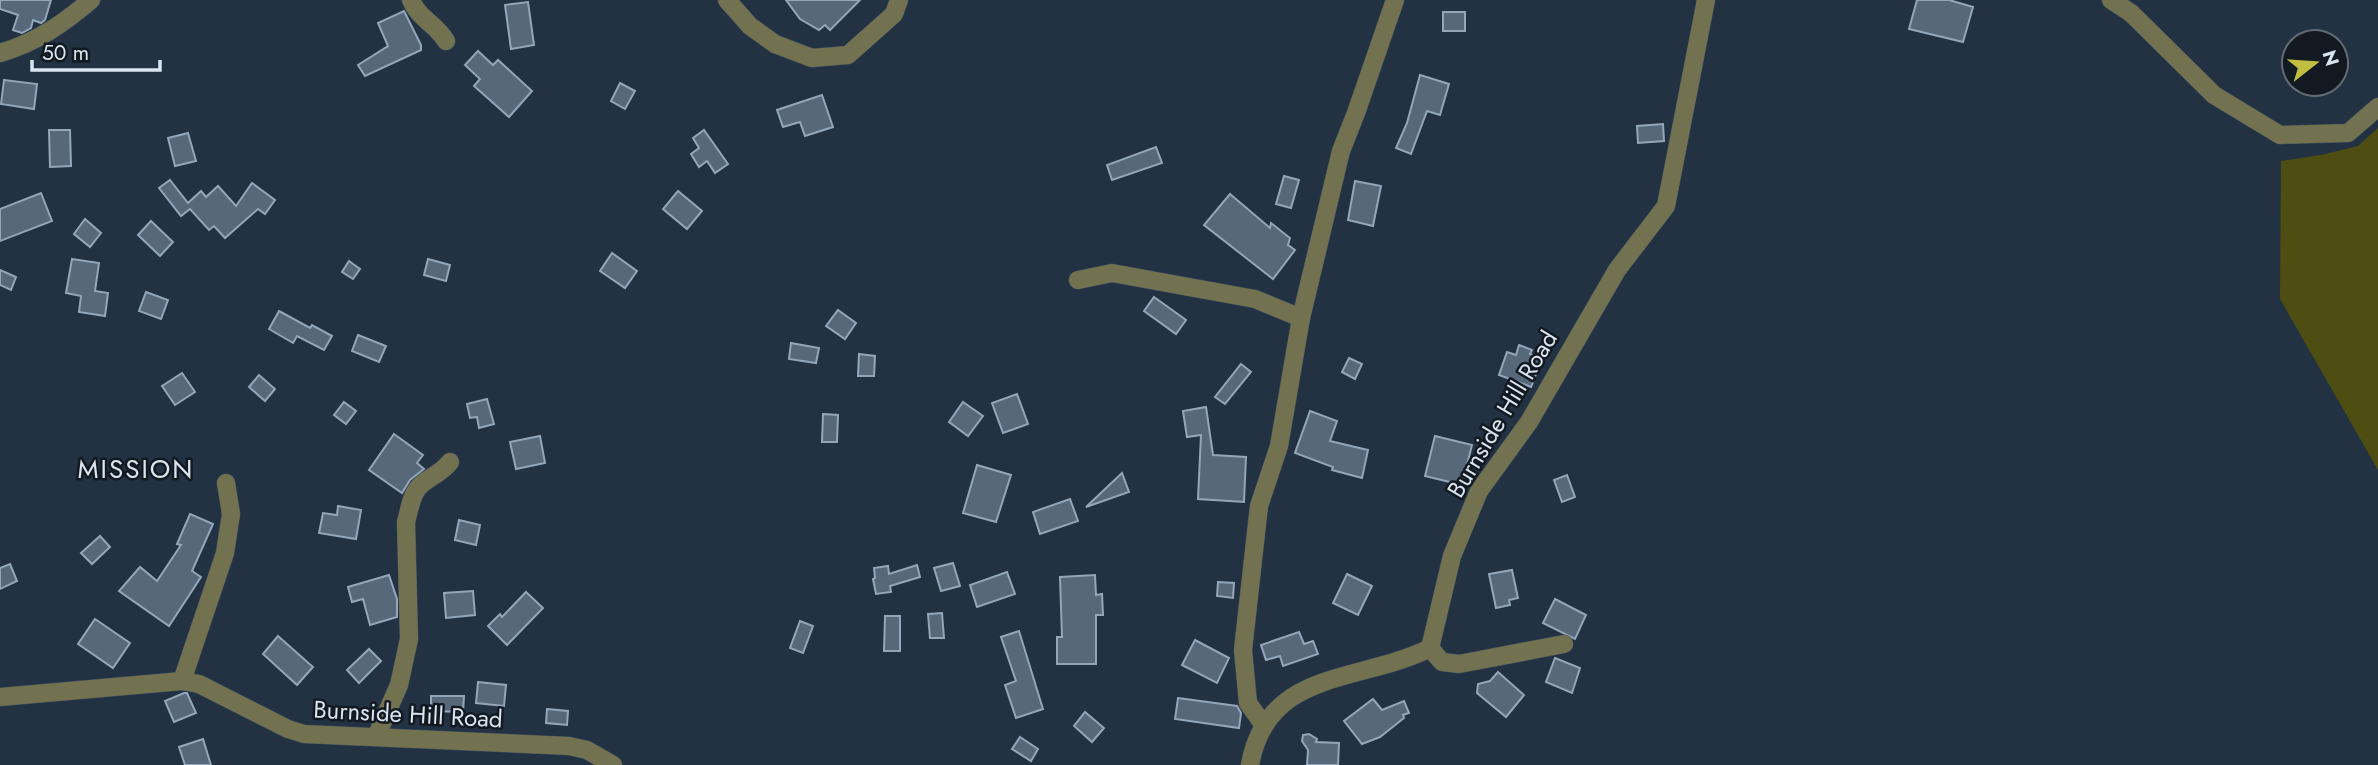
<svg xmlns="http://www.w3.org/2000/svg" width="2378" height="765" viewBox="0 0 2378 765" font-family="Jost,sans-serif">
<rect width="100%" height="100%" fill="#223242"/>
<polygon fill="#4f4e12" points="2378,128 2378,470 2280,299 2281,161 2321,155 2358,146"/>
<g fill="#56687a" stroke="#93a6ba" stroke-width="2">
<polygon points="0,0 51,0 45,20 41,23 33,20 31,28 22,33 13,30 18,15 0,9"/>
<polygon points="786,0 860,0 830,30 825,25 819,30 800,19"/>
<polygon points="1917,0 1949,0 1973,7 1963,42 1909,29"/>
<polygon points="528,2 534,45 511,49 505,5"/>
<polygon points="404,11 421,45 421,50 365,76 358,65 388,46 378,23"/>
<rect x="1443" y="12" width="22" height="19"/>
<polygon points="478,51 493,65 498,60 532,91 509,117 474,86 480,79 465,65"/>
<polygon points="1420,75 1449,84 1440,115 1427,111 1411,154 1396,148 1407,123"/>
<polygon points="4,80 37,84 34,109 1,104"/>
<polygon points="620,83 635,91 625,109 611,101"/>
<polygon points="822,95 833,127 805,136 800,122 783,127 777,110"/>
<polygon points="1663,124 1664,141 1638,143 1637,126"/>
<polygon points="49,130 70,130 71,166 50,167"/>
<polygon points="704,130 728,164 715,173 707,161 699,167 691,154 699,148 693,138"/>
<polygon points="188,133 196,161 175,166 168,138"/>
<polygon points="1156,147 1162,163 1112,180 1107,165"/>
<polygon points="1284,176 1299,180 1291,208 1276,204"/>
<polygon points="170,180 188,203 201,191 206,197 218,186 236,206 252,183 275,200 265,214 258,209 225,238 214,226 209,230 190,209 181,216 159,188"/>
<polygon points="1355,181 1381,186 1373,226 1348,220"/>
<polygon points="678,191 702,211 687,229 663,209"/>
<polygon points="41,193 52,221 0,241 0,209"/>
<polygon points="1230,194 1270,228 1271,223 1290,238 1288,245 1295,250 1273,279 1204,225"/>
<polygon points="85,219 101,233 90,247 74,234"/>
<polygon points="151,221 173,242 160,256 138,235"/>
<polygon points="612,253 637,271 625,288 600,271"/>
<polygon points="72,259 99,263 95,291 108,293 105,316 79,312 81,296 66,293"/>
<polygon points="428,259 450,265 446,281 424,275"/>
<polygon points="349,261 360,269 353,279 342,272"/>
<polygon points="0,270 16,277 11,290 0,285"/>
<polygon points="146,292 168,300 161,319 139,311"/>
<polygon points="1154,297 1186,320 1176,334 1144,311"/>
<polygon points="838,310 856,323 845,339 826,326"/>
<polygon points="279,311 310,328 312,325 332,336 324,350 297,336 293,343 269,329"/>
<polygon points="358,335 386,346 379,362 352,351"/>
<polygon points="791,343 819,348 816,363 789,359"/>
<polygon points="1519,345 1532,350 1530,354 1542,359 1531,387 1499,375 1507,352 1516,355"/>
<polygon points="859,354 875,356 874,376 858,376"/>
<polygon points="1349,358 1362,364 1355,379 1342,372"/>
<polygon points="1241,364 1251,372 1225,404 1215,397"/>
<polygon points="182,373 195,392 175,405 162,386"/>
<polygon points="259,375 275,389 265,401 249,387"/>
<polygon points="1017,394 1028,424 1003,433 992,403"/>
<polygon points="487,399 494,424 479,428 477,417 470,418 467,404"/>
<polygon points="344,402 356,411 346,424 334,415"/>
<polygon points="963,402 983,416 968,436 949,422"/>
<polygon points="1206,407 1213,455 1246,457 1244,502 1198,499 1201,435 1187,437 1183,411"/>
<polygon points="1310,411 1337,421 1330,441 1368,450 1362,478 1332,470 1333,467 1295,453"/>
<polygon points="823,414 838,415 837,442 822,442"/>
<polygon points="394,434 423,455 417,463 424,469 410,480 402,493 369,470"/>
<polygon points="540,436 545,463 516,469 510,442"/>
<polygon points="1435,436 1472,445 1462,485 1425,476"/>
<polygon points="977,465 1011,475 996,522 963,513"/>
<polygon points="1122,473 1129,492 1086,507"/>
<polygon points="1567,475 1575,497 1562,502 1554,480"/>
<polygon points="1070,499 1078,521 1040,534 1033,512"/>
<polygon points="338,506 361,510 356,539 319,533 323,513 337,515"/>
<polygon points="190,514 213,524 192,571 201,577 169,626 119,591 140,567 157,581 181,545 177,544"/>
<polygon points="459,520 480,525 476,545 455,540"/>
<polygon points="100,536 110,547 92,564 81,553"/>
<polygon points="953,563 960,586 941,591 934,568"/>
<polygon points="10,564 17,581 0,589 0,568"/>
<polygon points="917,565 920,577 890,586 891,592 876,594 873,579 875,578 874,568 888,566 889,574"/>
<polygon points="1512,570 1518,598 1509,600 1510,605 1496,608 1489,574"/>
<polygon points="1007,572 1015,594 977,607 970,585"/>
<polygon points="1347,574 1372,586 1358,615 1333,603"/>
<polygon points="389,575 397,599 397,617 370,625 363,599 352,602 348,587"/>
<polygon points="1095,575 1096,595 1102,594 1103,615 1096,615 1096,664 1057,664 1057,637 1062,637 1060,577"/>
<polygon points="1218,582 1234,583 1233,598 1217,596"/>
<polygon points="473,591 475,615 446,618 444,593"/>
<polygon points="526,592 543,608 507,645 488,626 500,614 502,617"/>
<polygon points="1555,599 1586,615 1575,639 1543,623"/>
<polygon points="942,613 944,638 930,638 928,614"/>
<polygon points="885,616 900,616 900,651 884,651"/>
<polygon points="95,619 130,643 113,668 78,644"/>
<polygon points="800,621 813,626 803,653 790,648"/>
<polygon points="1019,631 1043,709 1016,718 1005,685 1016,681 1001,637"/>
<polygon points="1299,632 1304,644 1313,641 1318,654 1283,666 1280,656 1266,660 1261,645"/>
<polygon points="278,636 313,667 297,685 263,654"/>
<polygon points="1195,640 1229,658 1217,683 1182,665"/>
<polygon points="369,649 381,661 359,683 347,670"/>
<polygon points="1555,658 1580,668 1572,693 1546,682"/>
<polygon points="1498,672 1524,695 1506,717 1477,693 1478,684 1490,681"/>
<polygon points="478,682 506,685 504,706 476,703"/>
<polygon points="184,693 187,693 196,713 174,722 165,701"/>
<polygon points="431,696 464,696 463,712 431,711"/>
<polygon points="1178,698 1237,706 1241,713 1239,728 1175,719"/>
<polygon points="1373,699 1382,710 1404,701 1409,713 1403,715 1404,718 1380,737 1362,744 1344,721"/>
<polygon points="547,709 568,711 567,725 546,723"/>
<polygon points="1085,712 1104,728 1092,742 1074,726"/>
<polygon points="1309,734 1317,739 1316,742 1339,743 1338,765 1307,765 1308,750 1302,741 1303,735"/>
<polygon points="1020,737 1038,749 1031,761 1012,749"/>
<polygon points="203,739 211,765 185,765 179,747"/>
</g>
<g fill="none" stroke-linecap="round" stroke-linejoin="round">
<g stroke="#3f4f5e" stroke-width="19">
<g id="minor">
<path d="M411,0C419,19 436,24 446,41"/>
<polyline points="727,0 750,26 775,44 812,58 848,55 894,14 899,0"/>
<polyline points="2111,0 2131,13 2214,95 2280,135 2348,133 2378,107"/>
<path d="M0,53C35,43 63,24 91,0"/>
<polyline points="1078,280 1112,273 1255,299 1301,318"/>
<polyline points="1430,648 1442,662 1459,664 1564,644"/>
<polyline points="182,681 225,553 231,514 226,483"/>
<polyline points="0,697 182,681 199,684 288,729 304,734 569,746 587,750 613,765"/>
<polyline points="1263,724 1248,703 1243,650 1259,506 1279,446 1301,318 1341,151 1356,113 1395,0"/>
<path d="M376,737L399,685L409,639L406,522C409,512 411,496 418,488C426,478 440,475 450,462"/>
<path d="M1250,765C1267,668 1361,683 1430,648L1452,556L1479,491L1529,422L1617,270L1666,206L1706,0"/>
</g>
</g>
<use href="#minor" stroke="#727250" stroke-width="18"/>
</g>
<g text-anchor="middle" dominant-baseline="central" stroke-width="5" stroke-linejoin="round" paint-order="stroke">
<g font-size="24" fill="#dae5ef" stroke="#121921">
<text transform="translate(1502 414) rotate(-59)">Burnside Hill Road</text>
<text transform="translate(408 714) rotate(3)">Burnside Hill Road</text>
</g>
<g font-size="26" letter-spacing="2" fill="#dae5ef" stroke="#121921">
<text x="136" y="469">MISSION</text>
</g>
</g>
<g transform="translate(2315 63) rotate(73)"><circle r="33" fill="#121921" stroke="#626b73" stroke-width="2"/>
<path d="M0-5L12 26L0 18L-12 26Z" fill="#c0be40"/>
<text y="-10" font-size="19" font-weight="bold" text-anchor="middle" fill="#dae5ef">N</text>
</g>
<path d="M32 60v10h128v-10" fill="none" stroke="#dae5ef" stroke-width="3.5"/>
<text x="42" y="60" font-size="21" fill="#dae5ef" stroke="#121921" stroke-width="5" paint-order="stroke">50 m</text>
</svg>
